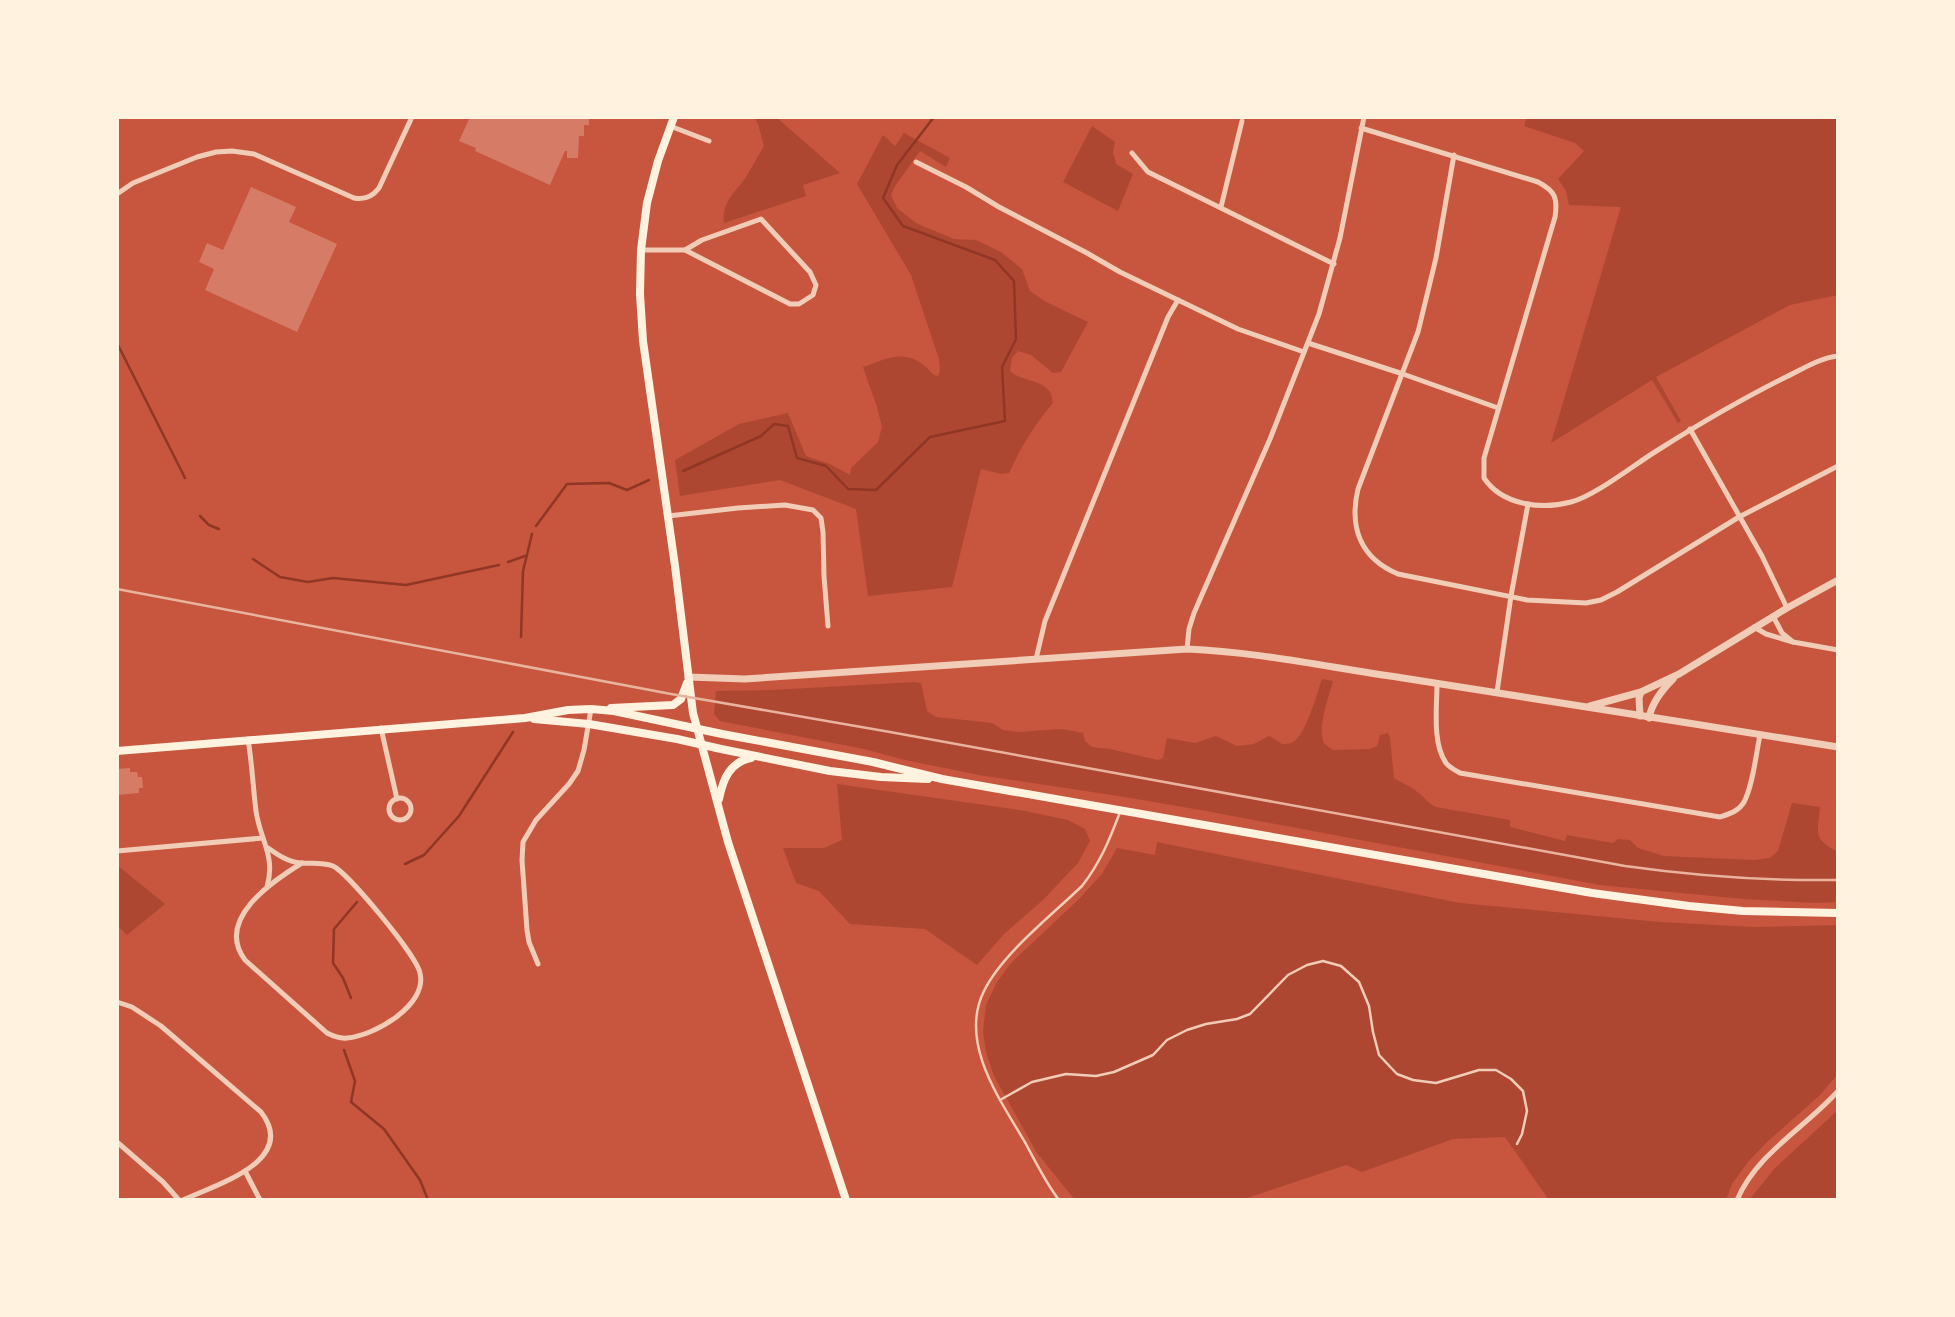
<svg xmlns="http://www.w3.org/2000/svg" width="1955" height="1317" viewBox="0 0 1955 1317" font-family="'Noto Sans',sans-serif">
<rect width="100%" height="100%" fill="#c8553d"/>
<g fill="#ae4732">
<path d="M754,117H776L840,173L803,185L806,196L724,223C722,201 735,193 746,177C752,167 758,156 764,146L758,124Z"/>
<polygon points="1527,117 1838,117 1838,295 1790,305 1656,377 1681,421 1678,423 1652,380 1551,443 1621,207 1569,205 1566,191 1558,179 1584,151 1575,143 1524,126"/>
<polygon points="1092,126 1115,142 1113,152 1116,164 1133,174 1118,211 1063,182"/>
<path d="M904,133L950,158L946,167L920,151L895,186L891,195L897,208L916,223L954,239L976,240L1001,252L1022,269L1030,291L1046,302L1088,322L1061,372L1053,373L1031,355L1018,351L1012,358L1010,371C1020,381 1042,379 1050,392C1052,395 1052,400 1053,403C1034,425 1021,447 1009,473L1001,474L981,469L952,587L868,596L856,509L780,480L680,496L675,460L739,424L788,413L806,456L830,464L850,475L851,468L878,442L882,427L877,407L863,367C886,359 904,348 926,367C931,371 931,375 938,376L940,371L939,359L911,275L857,184L883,135L895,146Z"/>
<path d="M1322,679L1333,681C1329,696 1317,729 1324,743C1325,744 1332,750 1333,750L1369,749L1377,746L1380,735L1388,733L1390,738L1394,778C1401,783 1409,785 1416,791C1424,796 1427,803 1436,807L1510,820V827L1565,841L1567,835L1613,843L1618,839L1630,840L1638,848L1664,856L1755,860L1770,858L1778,851L1792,803L1820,807C1818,834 1812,838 1838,852V902L1814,903L1743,899L1600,885L1206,811L1125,797L979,775L905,760L864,749L720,721L714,714L716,691L772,690L915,682L921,683L927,711L936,717L992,723L1003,730L1018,732L1062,729L1083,733L1085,741L1092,747L1110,749L1158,760L1163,758L1167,738L1195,743L1216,736L1237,746L1254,744L1269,736L1282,744C1285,744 1290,744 1293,742C1306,735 1317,693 1322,679Z"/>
<polygon points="837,784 1020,810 1068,820 1085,829 1090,841 1078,863 1043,900 1004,934 977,965 925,929 850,924 819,891 796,883 783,848 824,848 842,840"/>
<polygon points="1157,842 1460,903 1660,922 1754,927 1838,925 1838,1074 1820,1095 1767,1142 1748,1162 1732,1184 1726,1200 1549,1200 1505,1137 1453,1139 1362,1172 1346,1165 1241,1200 1075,1200 1037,1153 994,1076 986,1052 983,1031 986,1005 997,982 1011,963 1080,898 1102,874 1117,848 1155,855"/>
<polygon points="117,865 165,904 127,935 117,925"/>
<polygon points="1838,1110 1838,1200 1749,1200 1775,1168"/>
</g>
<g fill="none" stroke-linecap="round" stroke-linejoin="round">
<g stroke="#8f3625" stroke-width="2.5">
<polyline points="117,343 185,478"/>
<polyline points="683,471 761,436 774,424 788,426 797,458 826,466 848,489 876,490 930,437 1005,421 1002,367 1016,339 1014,281 995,260 903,226 883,198 897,165 934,117"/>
<polyline points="200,516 209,525 219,529"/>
<polyline points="536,526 567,484 609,483 627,490 649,480"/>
<polyline points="253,559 280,577 308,582 333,578 406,585 499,565"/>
<polyline points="508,562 525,556"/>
<polyline points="521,637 523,571 532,534"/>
<polyline points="405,864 424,855 459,816 513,732"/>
<polyline points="351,998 343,978 333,963 334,929 357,902"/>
<polyline points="344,1050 355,1081 351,1102 384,1129 420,1180 428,1200"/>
</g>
</g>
<g fill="#d67c66">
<polygon points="470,117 589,117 589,125 584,125 584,136 579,136 578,158 567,158 567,151 565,151 550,185 475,151 476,148 459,141"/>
<polygon points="251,187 296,207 289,222 337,244 297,332 205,290 214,269 199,262 207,243 223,250"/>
<polygon points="130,768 130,772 137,772 138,777 142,777 143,788 139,788 139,793 117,795 117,769"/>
</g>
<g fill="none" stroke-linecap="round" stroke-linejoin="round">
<g stroke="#f1ccb7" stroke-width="2.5">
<polyline points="1000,1100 1032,1082 1066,1074 1096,1076 1114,1072 1153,1055 1167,1040 1187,1030 1206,1024 1237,1019 1250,1014 1288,975 1307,965 1323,961 1341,966 1359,982 1369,1006 1373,1032 1379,1055 1397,1074 1413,1080 1436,1083 1479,1070 1496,1070 1511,1079 1523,1091 1527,1111 1522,1134 1517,1144"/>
<path d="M1059,1200C1046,1183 1036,1163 1026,1144C1001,1101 958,1043 984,991C1002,954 1052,915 1082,886C1100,863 1110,839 1120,812"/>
</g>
<g stroke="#f1ccb7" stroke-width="5">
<polyline points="670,126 709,141"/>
<path d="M1361,128L1538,182C1555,191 1558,198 1555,217L1484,458V478C1502,505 1541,510 1571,502C1595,496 1635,464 1658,450C1699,424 1740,400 1784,378C1801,370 1819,358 1838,356"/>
<polyline points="1132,153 1148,172 1334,264"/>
<path d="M1454,155L1436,258L1418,332L1358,489C1349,527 1360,558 1398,574L1527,600L1586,603L1601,600L1617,592L1739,517L1838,466"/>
<polyline points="916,162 966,187 999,207 1087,253 1120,272 1238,329 1304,352"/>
<path d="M117,194L133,183L197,157L216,152L232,151L254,154L354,198C364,200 373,196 379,188L412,117"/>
<polyline points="1221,207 1242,121"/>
<polygon points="761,219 810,272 816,285 813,295 799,304 790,304 685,250 702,240"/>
<polyline points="641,250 685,250"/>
<polyline points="1308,343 1403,374 1498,408"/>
<polyline points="1690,429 1762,556 1787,608"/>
<polyline points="668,516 738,508 785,505 813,510 821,518 823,532 824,576 828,626"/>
<polyline points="1754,627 1766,634 1793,642 1782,633 1773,616"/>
<polyline points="1793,642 1838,650"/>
<polyline points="1187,649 1189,629 1194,613 1270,439 1319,314 1340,238 1364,117"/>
<polyline points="1036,659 1045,621 1168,317 1178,300"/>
<path d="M1437,684C1437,707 1432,743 1446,763C1450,768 1455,770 1460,773L1720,817C1729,814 1739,811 1744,802C1753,785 1756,754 1760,735"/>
<polyline points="1497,692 1511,596 1528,504"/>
<polyline points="381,728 397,799"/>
<path d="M248,739C252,763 253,787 256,811C260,840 276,856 267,887"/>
<circle cx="400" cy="809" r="11"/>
<path d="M268,848C278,855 288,862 301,863C313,864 322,862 333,866C348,873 417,956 420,973C428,1005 374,1036 347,1038C340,1039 333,1036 327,1033L245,960C215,920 271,882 302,863"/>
<polyline points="117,851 263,838"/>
<polyline points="538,964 529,942 527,930 522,860 523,842 536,820 569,784 578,771 584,750 591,709"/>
<path d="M117,1002L132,1007L161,1026L261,1112C299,1161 215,1185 183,1200"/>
<polyline points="117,1142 163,1182 179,1200"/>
<polyline points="245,1171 260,1200"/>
<path d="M1737,1200C1757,1153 1805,1128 1838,1091"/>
</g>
<g stroke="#f1ccb7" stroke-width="7">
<path d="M688,677L745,679L1187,649C1260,652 1331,668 1403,678C1548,700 1693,724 1838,747"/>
<polyline points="1590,706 1641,692 1679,674 1787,608 1838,580"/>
<polyline points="1640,716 1639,698 1641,692"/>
<path d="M1649,718C1652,702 1662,690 1673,679"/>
</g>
<g stroke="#fff3e0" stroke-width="8">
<polyline points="674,117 658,161 647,203 641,250 640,294 643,341 675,566 693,713 728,842 846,1200"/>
<polyline points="611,708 673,705 681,699 687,683"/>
<polyline points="534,719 589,724 677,739 721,749 830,771 881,777 928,779"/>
<polyline points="117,751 525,718 568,710 591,709 614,711 722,734 873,762 942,779 1592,893 1689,906 1743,911 1838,913"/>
<path d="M719,799C723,779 730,762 751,758"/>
</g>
<path stroke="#e9b49f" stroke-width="2.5" d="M117,589L671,694L890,732L1625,866C1696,876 1766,881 1838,880"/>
</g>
<rect width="1955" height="1317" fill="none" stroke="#fff3e0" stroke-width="238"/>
</svg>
